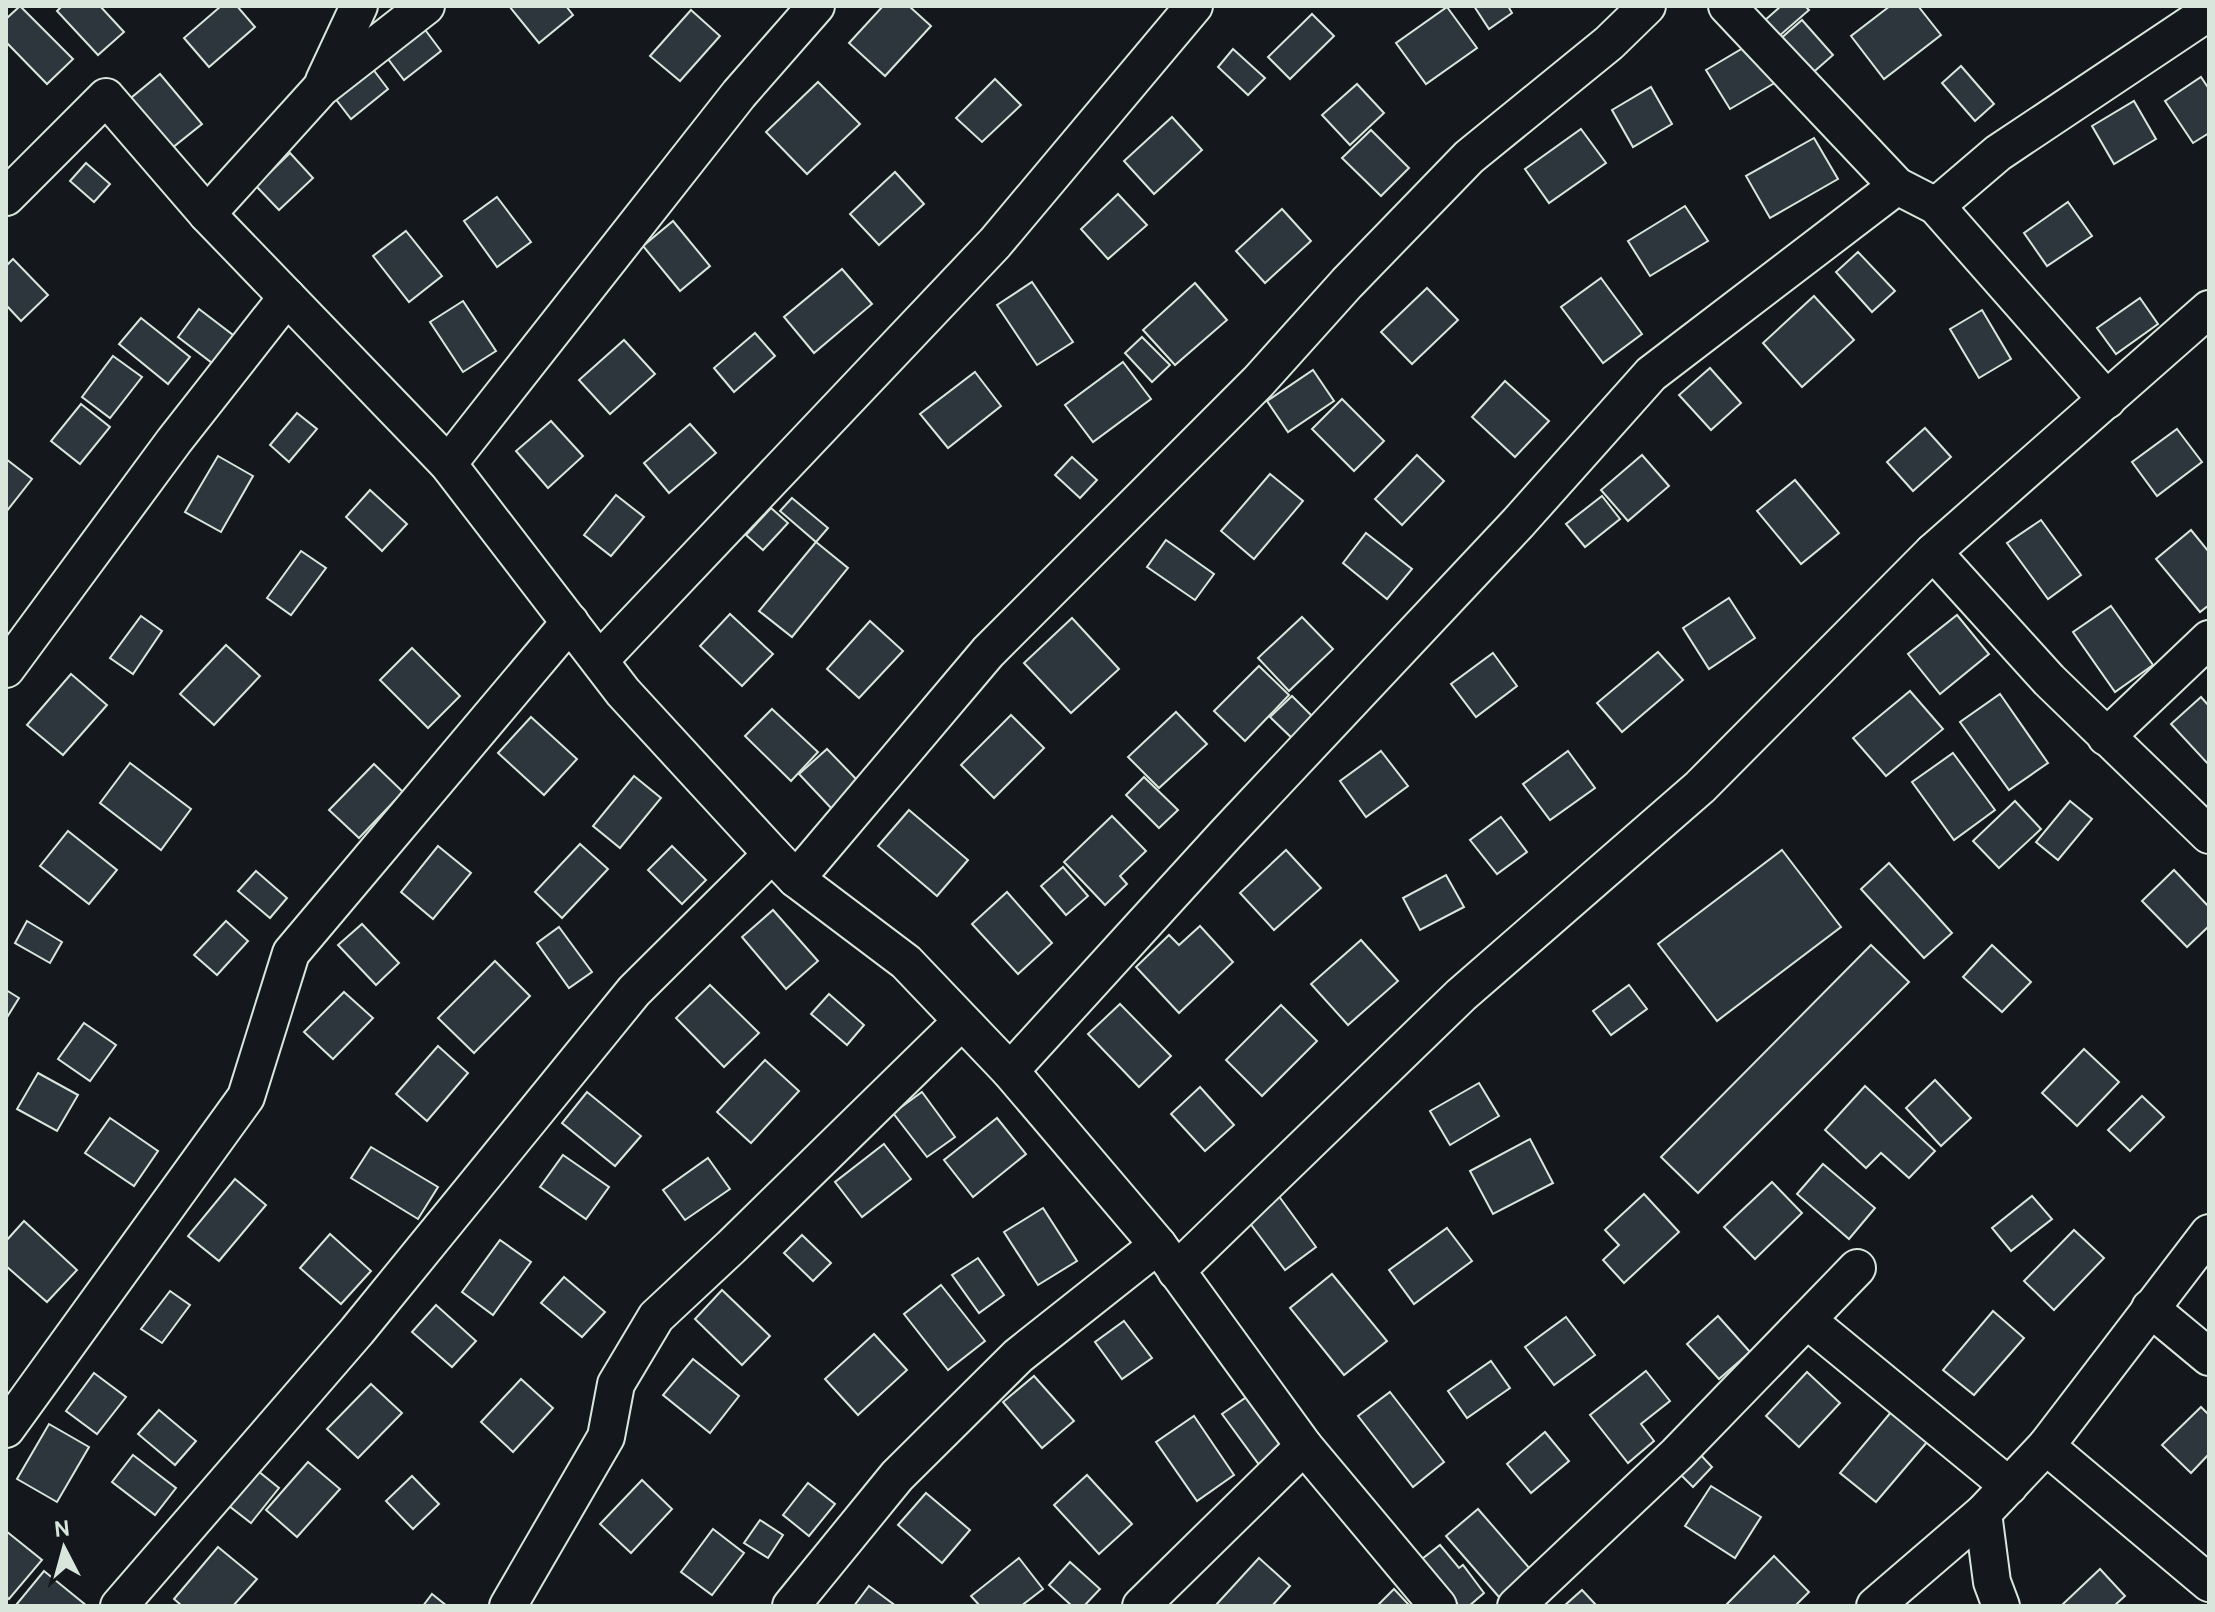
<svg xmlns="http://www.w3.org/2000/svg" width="2215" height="1612" viewBox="0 0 2215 1612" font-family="Cabin,sans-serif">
<rect width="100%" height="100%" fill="#14181c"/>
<g fill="#2c363c" stroke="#d8e6dc" stroke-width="2">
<polygon points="20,6 73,59 47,84 6,42 6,19"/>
<polygon points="62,6 100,6 124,32 98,55 57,11"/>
<polygon points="221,6 237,6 255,27 209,67 184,38"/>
<polygon points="509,6 566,6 573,15 539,43"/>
<polygon points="883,6 909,6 931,26 885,76 849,43"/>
<polygon points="1474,6 1508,6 1512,13 1489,29"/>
<polygon points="1781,6 1805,6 1809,10 1778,37 1764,21"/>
<polygon points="1890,6 1918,6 1941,35 1884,79 1851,36"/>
<polygon points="1447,7 1477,48 1426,84 1396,43"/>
<polygon points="691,10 720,36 680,81 650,56"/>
<polygon points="1312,14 1334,36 1290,79 1268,57"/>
<polygon points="1802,20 1833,55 1809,76 1779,40"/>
<polygon points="420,23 441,51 404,80 382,51"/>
<polygon points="1755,41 1778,81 1730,109 1706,70"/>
<polygon points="1233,49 1265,78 1248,95 1218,67"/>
<polygon points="369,64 388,89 351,119 331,93"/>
<polygon points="1961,66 1994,104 1975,121 1942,83"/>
<polygon points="160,74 202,124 167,152 126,102"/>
<polygon points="2201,77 2209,89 2209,133 2193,143 2165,101"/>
<polygon points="995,79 1021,105 982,142 956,118"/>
<polygon points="818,82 860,124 807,174 766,132"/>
<polygon points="1357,84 1384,113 1350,145 1322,115"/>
<polygon points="1651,87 1672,124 1633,147 1612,110"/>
<polygon points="2134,101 2156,139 2114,164 2092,126"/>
<polygon points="1172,117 1202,150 1154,194 1124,161"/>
<polygon points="1581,129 1606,163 1549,203 1525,169"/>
<polygon points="1371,130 1409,168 1381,196 1342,158"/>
<polygon points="1814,138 1838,179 1770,218 1746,176"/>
<polygon points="290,153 313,178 279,210 256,186"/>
<polygon points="86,163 110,184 94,202 70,181"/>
<polygon points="895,172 924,204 879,245 850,214"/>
<polygon points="1118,194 1147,225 1108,259 1081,229"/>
<polygon points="497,197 531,242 497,267 464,221"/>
<polygon points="2068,202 2092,236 2047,266 2024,233"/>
<polygon points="1685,206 1708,241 1650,276 1628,241"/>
<polygon points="1282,209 1311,241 1265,283 1236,251"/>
<polygon points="673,221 710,266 680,291 643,246"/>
<polygon points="406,231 442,276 409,302 373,256"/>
<polygon points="1858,252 1895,291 1872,312 1836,272"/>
<polygon points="13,259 48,295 21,321 6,305 6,266"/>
<polygon points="842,269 872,304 814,353 784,317"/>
<polygon points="1601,278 1642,334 1603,363 1561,307"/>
<polygon points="1032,282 1073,342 1037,365 997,305"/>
<polygon points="1195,283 1227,320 1175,365 1143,330"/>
<polygon points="1427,288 1458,320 1412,364 1381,332"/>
<polygon points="1814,296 1854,340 1802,387 1763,343"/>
<polygon points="2140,298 2158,324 2116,354 2097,328"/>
<polygon points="463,301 496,351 463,372 430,322"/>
<polygon points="199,309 237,338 216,366 178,337"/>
<polygon points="1982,310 2011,359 1979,378 1950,329"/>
<polygon points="141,318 190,357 168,384 119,344"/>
<polygon points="755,333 775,356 734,392 714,368"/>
<polygon points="1142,337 1170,365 1152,382 1125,353"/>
<polygon points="624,340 655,374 610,414 579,380"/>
<polygon points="113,356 142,377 110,418 82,397"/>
<polygon points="1123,362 1151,399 1093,442 1065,405"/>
<polygon points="1710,368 1741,403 1711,430 1679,395"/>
<polygon points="1313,370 1334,401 1288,432 1267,401"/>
<polygon points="975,372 1001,406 948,448 920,414"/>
<polygon points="1505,381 1549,421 1515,457 1472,417"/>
<polygon points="1342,399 1384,441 1354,471 1312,429"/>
<polygon points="81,404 110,427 80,464 51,441"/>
<polygon points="297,413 317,429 289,462 270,445"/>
<polygon points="551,421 583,456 548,488 516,451"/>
<polygon points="690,424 716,453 669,493 644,463"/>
<polygon points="1925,428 1951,457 1913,491 1887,462"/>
<polygon points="2177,429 2202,462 2157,496 2132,462"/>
<polygon points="1417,455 1444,481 1402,525 1375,499"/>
<polygon points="1642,455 1669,486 1628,521 1601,490"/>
<polygon points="218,456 253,476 221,532 185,512"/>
<polygon points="1072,457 1097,480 1080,498 1055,475"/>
<polygon points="6,459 32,479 6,512"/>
<polygon points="1270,474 1303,501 1254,559 1221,531"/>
<polygon points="1795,480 1839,533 1801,564 1757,511"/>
<polygon points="370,490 407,524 382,551 346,517"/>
<polygon points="616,495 644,517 611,556 584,535"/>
<polygon points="1602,496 1620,519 1585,547 1566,524"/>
<polygon points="792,498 828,528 816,542 780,511"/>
<polygon points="771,508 788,523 763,550 746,535"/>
<polygon points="2041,520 2081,575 2048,599 2007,543"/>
<polygon points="2191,530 2209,552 2209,605 2200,612 2156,559"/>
<polygon points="1366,533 1412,569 1387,599 1343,563"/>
<polygon points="1166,540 1214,574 1195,600 1147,567"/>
<polygon points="816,542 848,568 792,637 759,611"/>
<polygon points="301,551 326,568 291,615 267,598"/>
<polygon points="1729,598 1755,638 1709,669 1683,628"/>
<polygon points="2111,606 2153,665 2115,692 2073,632"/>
<polygon points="730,614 773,654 742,686 700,646"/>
<polygon points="1957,615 1989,654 1940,694 1908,654"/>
<polygon points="141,616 162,631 133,674 110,658"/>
<polygon points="1302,617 1333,649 1289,691 1258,658"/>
<polygon points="1072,618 1119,669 1071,713 1024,663"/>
<polygon points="870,621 903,651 859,698 827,669"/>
<polygon points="226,645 260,676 214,725 180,694"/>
<polygon points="412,648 460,696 428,728 380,680"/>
<polygon points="1658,652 1683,680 1622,732 1597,703"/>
<polygon points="1493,653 1517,686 1476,717 1451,684"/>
<polygon points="1259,666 1289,695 1245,741 1214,711"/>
<polygon points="71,674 107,705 63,755 27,725"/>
<polygon points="1910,691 1943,729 1886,776 1853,738"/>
<polygon points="2000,694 2048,763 2009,790 1960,722"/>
<polygon points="1292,696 1316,720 1295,741 1270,717"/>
<polygon points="2201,697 2209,706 2209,765 2171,724"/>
<polygon points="772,709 818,752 791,781 745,736"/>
<polygon points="1176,712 1207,744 1159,788 1128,757"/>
<polygon points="1011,715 1044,748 994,798 961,765"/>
<polygon points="531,717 577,759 544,795 498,753"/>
<polygon points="827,749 859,782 832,809 799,774"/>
<polygon points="1381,751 1408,786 1366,817 1340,781"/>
<polygon points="1568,751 1595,788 1550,820 1523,784"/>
<polygon points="1953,753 1995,810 1954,840 1912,782"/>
<polygon points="130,763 191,809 161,850 100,803"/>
<polygon points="374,764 403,792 359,838 329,810"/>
<polygon points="634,776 661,798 620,848 593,826"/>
<polygon points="1144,777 1178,810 1159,828 1126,795"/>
<polygon points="2015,801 2041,829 1999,868 1973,841"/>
<polygon points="2070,801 2092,819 2058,860 2036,842"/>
<polygon points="909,810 968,860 937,896 878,846"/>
<polygon points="1112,816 1146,851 1120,876 1127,884 1105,905 1064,862"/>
<polygon points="1501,817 1527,852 1497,874 1470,840"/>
<polygon points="68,831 117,870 89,904 40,866"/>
<polygon points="580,844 608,869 562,918 535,892"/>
<polygon points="438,846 471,873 433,919 401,892"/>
<polygon points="672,846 706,880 682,904 648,870"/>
<polygon points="1286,850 1321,888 1274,930 1240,893"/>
<polygon points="1782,850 1841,927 1717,1021 1658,944"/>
<polygon points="1889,863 1952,933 1924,958 1861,889"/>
<polygon points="1063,867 1088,896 1066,915 1041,886"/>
<polygon points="2174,870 2209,907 2209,926 2187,947 2142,901"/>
<polygon points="256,871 287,898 270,918 238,891"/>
<polygon points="1446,875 1464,907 1420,930 1403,898"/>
<polygon points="1007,892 1052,943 1018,974 972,924"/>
<polygon points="773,910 818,961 786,989 742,937"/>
<polygon points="27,921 62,942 50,963 15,943"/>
<polygon points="226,921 248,941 217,975 194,955"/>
<polygon points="362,924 399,963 376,985 338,945"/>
<polygon points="1200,926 1233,962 1179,1013 1136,967 1169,935 1179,945"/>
<polygon points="559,927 592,972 569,988 537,943"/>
<polygon points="1361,940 1398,981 1348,1025 1311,984"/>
<polygon points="1871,945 1909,982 1698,1193 1661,1157"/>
<polygon points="1992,945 2031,982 2002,1012 1963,977"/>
<polygon points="495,961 530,996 474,1053 438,1018"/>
<polygon points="710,985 759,1033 724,1067 676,1018"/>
<polygon points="1629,985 1647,1009 1611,1035 1593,1011"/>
<polygon points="6,990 19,998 6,1019"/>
<polygon points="344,992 373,1018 333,1059 304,1032"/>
<polygon points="829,994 864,1025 847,1045 811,1014"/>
<polygon points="1120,1004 1171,1056 1139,1087 1088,1034"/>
<polygon points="1281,1005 1317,1041 1262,1096 1226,1060"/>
<polygon points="84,1023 116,1045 90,1081 58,1059"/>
<polygon points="438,1046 468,1073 427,1121 396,1094"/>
<polygon points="2084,1049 2119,1082 2077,1126 2042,1093"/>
<polygon points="765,1060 799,1091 751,1143 717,1112"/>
<polygon points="38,1073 78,1095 57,1131 17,1109"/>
<polygon points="1935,1080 1971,1118 1941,1146 1906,1108"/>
<polygon points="1479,1083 1499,1116 1450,1145 1430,1111"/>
<polygon points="1865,1086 1935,1151 1909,1178 1881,1153 1866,1168 1825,1130"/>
<polygon points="1200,1087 1234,1125 1205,1151 1171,1114"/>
<polygon points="587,1092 641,1136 615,1166 562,1123"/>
<polygon points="922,1092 955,1137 927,1157 893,1113"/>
<polygon points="2142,1096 2164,1117 2130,1151 2108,1130"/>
<polygon points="110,1118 158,1151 134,1186 85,1153"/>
<polygon points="997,1118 1026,1154 973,1197 944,1160"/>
<polygon points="1530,1139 1553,1183 1493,1214 1470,1171"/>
<polygon points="884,1144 911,1179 862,1217 835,1182"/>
<polygon points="371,1147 438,1187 418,1219 351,1178"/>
<polygon points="563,1155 609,1187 586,1219 540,1187"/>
<polygon points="708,1158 730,1189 685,1220 663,1190"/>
<polygon points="1823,1164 1875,1208 1849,1239 1797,1194"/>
<polygon points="235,1179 266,1205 219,1261 188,1236"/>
<polygon points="1772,1182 1802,1213 1755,1259 1724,1227"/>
<polygon points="1644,1194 1679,1232 1624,1283 1603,1260 1619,1245 1605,1230"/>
<polygon points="1278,1195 1316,1247 1285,1270 1246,1218"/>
<polygon points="2032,1196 2052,1219 2011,1251 1992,1228"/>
<polygon points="1043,1208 1077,1261 1038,1285 1004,1232"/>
<polygon points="24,1221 77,1270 47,1302 6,1266 6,1241"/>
<polygon points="1447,1228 1472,1261 1414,1304 1389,1270"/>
<polygon points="2074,1230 2104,1258 2054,1310 2024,1281"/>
<polygon points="330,1234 371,1271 341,1304 300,1268"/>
<polygon points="802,1235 831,1263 813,1281 784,1253"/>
<polygon points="500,1240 531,1262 493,1315 462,1292"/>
<polygon points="978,1258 1004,1295 979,1313 952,1275"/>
<polygon points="1332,1274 1387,1341 1344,1375 1290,1308"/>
<polygon points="564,1277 605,1312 582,1337 541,1303"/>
<polygon points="941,1285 985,1341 948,1370 904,1314"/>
<polygon points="722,1290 770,1336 742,1365 695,1319"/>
<polygon points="170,1291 190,1305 162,1343 141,1329"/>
<polygon points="436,1305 476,1341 452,1367 412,1332"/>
<polygon points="1993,1311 2024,1338 1974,1395 1943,1370"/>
<polygon points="1718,1316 1750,1352 1719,1379 1687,1344"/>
<polygon points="1566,1317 1595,1355 1554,1385 1525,1347"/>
<polygon points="1124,1321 1152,1358 1122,1379 1095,1342"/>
<polygon points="874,1334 907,1370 858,1415 825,1379"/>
<polygon points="693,1359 739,1396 710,1433 663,1395"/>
<polygon points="1491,1361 1510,1388 1467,1418 1448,1391"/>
<polygon points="1646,1371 1670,1401 1641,1424 1654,1441 1628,1463 1590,1415"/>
<polygon points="1807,1372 1840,1403 1799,1447 1766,1416"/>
<polygon points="94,1373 126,1397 97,1434 66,1411"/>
<polygon points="1034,1376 1074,1421 1042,1448 1003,1402"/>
<polygon points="521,1379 553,1408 513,1452 481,1422"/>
<polygon points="371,1384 402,1413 358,1458 327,1429"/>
<polygon points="1390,1392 1444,1462 1413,1487 1358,1416"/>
<polygon points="1251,1394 1288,1446 1260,1466 1222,1414"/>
<polygon points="1897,1405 1933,1435 1876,1502 1840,1473"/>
<polygon points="2201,1407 2209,1415 2209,1454 2191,1473 2162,1445"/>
<polygon points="159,1410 196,1441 175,1465 138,1434"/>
<polygon points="1194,1416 1234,1475 1197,1501 1156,1442"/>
<polygon points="49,1424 89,1447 57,1502 17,1479"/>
<polygon points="1545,1432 1569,1461 1531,1493 1507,1464"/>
<polygon points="1697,1451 1712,1467 1693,1487 1678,1472"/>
<polygon points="133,1455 176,1488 155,1515 112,1482"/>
<polygon points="308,1462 340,1489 297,1537 266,1510"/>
<polygon points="253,1467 279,1488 251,1523 224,1502"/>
<polygon points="1087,1475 1132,1524 1099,1554 1054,1505"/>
<polygon points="412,1476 439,1504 413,1529 386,1501"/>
<polygon points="642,1480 672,1509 631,1553 600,1524"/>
<polygon points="808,1483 835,1504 809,1536 783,1515"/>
<polygon points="1711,1486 1761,1517 1735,1558 1685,1526"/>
<polygon points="926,1493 970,1530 942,1563 898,1525"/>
<polygon points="1478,1509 1531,1570 1499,1597 1446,1536"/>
<polygon points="760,1520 783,1535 768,1558 744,1543"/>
<polygon points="713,1529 744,1553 712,1595 681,1572"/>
<polygon points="6,1531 42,1560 9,1599 6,1596"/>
<polygon points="1440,1545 1459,1568 1463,1565 1484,1593 1469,1606 1459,1606 1422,1559"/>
<polygon points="218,1547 257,1579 233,1606 182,1606 174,1599"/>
<polygon points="1774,1556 1809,1592 1795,1606 1725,1606"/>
<polygon points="1019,1558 1043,1589 1021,1606 980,1606 971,1596"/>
<polygon points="1259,1558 1290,1586 1272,1606 1215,1606"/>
<polygon points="1070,1562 1100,1589 1084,1606 1072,1606 1049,1585"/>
<polygon points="2100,1569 2125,1596 2114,1606 2065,1606 2063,1604"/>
<polygon points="44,1571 87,1606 16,1605"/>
<polygon points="869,1586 896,1606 854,1606"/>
<polygon points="1394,1589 1410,1606 1377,1606"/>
<polygon points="1582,1590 1597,1606 1564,1606"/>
<polygon points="432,1594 447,1606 423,1606"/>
</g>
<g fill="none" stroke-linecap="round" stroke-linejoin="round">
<g stroke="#d8e6dc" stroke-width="40">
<g id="minor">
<polyline points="1727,6 1897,186 1936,206 2107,400"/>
<polyline points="324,81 359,6"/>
<polyline points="6,197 106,97 207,214 448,464 623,692 772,854 796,879 906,962 1010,1071 1158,1245 1304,1446 1438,1606"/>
<polyline points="1936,206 1998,153 2209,12"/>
<polyline points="207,214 321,88 426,6"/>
<polyline points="448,464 739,94 816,6"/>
<polyline points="1933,552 2049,680 2209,835"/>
<polyline points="600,660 995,243 1194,6"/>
<polyline points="6,669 174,441 287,297"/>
<polyline points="2106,737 2209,639"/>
<polyline points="796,879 988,652 1258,382 1347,283 1469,157 1609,43 1647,6"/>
<polyline points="1010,1071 1226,834 1518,523 1651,374 1897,186"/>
<polyline points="1176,1271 1461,995 1700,787 1933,552 2209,309"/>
<polyline points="2150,1308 2209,1357"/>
<polyline points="1807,1320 2009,1486"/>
<polyline points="6,1429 246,1097 291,953 570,622"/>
<polyline points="2046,1446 2209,1583"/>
<polyline points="1983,1513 1992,1582 2001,1606"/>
<polyline points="119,1606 357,1331 634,991 772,854"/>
<polyline points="508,1606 606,1437 616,1384 656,1317 731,1247 961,1022"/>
<polyline points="791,1606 897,1476 1018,1356 1158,1245"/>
<polyline points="1141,1606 1304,1446"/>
<polyline points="1516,1606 1677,1454 1857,1268"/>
<polyline points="1875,1606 1983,1513 2046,1446 2209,1233"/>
</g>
</g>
<use href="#minor" stroke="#14181c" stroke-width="36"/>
</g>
<rect width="2215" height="1612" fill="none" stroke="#d8e6dc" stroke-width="16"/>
<g transform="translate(64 1548) rotate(354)" stroke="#14181c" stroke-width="6" paint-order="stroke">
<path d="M0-6L14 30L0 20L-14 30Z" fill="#d8e6dc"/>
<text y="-12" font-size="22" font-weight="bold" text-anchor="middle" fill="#d8e6dc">N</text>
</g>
</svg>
